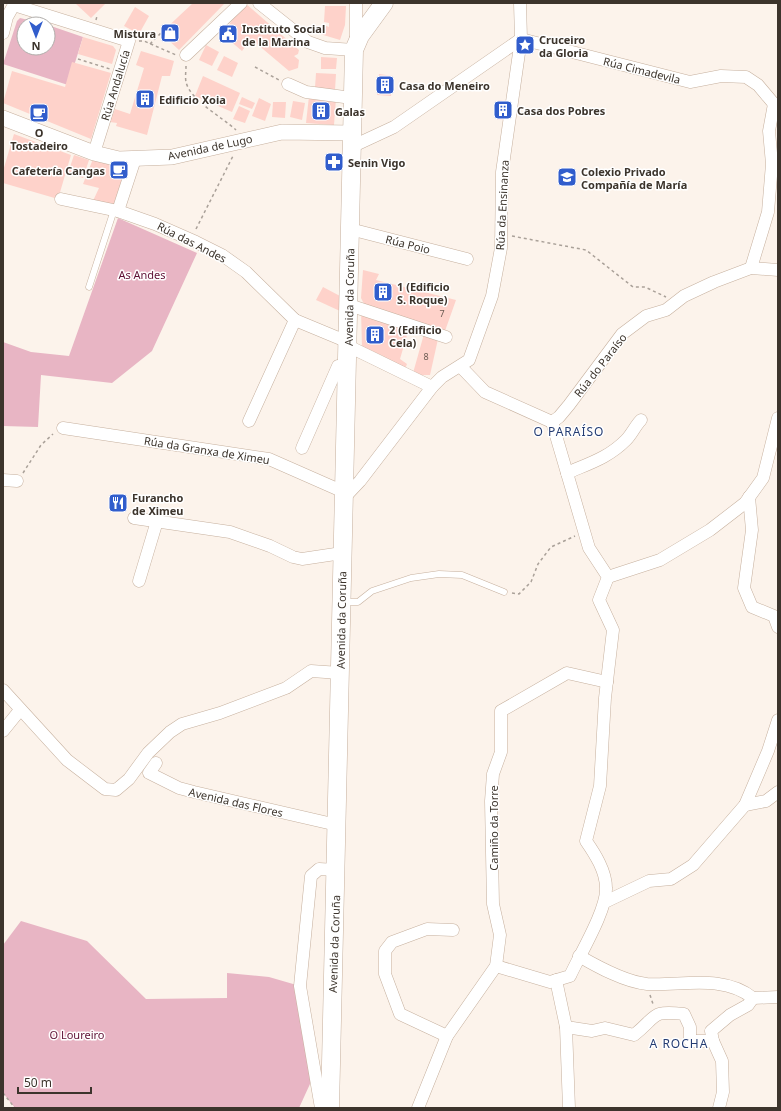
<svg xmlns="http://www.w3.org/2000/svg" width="781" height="1111" viewBox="0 0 781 1111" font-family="'Noto Sans',sans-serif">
<rect width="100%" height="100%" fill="#fcf3eb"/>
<g fill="#e8b5c4">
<polygon points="20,18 45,24 24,24 24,48 48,48 48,25 83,37 68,85 3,64 17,21"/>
<polygon points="118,218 197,253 152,351 112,383 41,375 38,427 3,426 3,342 31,352 69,356"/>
<polygon points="21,921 87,941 146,999 227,998 227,973 269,977 300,986 315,1073 299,1108 15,1108 3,1093 3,945"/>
</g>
<g fill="#fed2ca">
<polygon points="75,3 106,3 91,18"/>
<polygon points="193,3 225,3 179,50 161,33"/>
<polygon points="245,3 299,50 298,54 294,56 299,60 298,68 289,71 251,39 242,51 222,34"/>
<polygon points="325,6 346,6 345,25 340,40 320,34 324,25 329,27 329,23 324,22"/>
<polygon points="135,7 149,16 139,34 124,26"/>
<polygon points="83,37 113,46 116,50 112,64 78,54"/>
<polygon points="206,45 219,52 212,66 199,60"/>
<polygon points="141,51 174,61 170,76 162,76 147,135 116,126 117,123 110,122 115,109 130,114 144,68 136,65"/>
<polygon points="224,56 238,63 232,77 217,70"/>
<polygon points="321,57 337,58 336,69 321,69"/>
<polygon points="72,62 111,73 91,139 3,103 12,71 65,87"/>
<polygon points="316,73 336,74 335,90 315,88"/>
<polygon points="379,74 393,76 391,96 377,95"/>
<polygon points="203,76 240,93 232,112 195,96"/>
<polygon points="309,96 336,98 334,125 306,123"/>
<polygon points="242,97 255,103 252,109 239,104"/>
<polygon points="259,98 271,104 265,121 252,116"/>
<polygon points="498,100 510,101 508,120 497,120"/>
<polygon points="293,101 305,103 302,120 290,117"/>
<polygon points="273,102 286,102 285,118 272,117"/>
<polygon points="239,106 250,111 245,123 233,119"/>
<polygon points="14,134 71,155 58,199 3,183 3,171"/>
<polygon points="74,155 89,160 83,178 68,173"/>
<polygon points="93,159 119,163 126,167 115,207 92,203 99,188 83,184"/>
<polygon points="363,270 379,274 376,280 456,300 445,331 365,306 361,298"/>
<polygon points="323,287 340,296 340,311 316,300"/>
<polygon points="361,311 409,328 400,359 407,364 405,369 383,359 383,356 362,347"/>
<polygon points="424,334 438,339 430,375 418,375 413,373"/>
</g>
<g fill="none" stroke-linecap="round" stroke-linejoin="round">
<g stroke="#c6b09e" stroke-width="7">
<g id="service">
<polyline points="89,287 114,210"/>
<polyline points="343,602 358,602 372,591 411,578 439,574 462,575 504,592"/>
</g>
</g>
<g stroke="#c6b09e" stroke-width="13">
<g id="minor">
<polyline points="259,3 308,42 325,48 354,50"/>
<polyline points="356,3 356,42"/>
<polyline points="14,5 129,41 94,153"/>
<polyline points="3,33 7,17 15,3"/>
<polyline points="186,55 241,3"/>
<polyline points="288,84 306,92 352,98"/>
<polyline points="351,147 394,127 521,39 690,82 721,76 746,77 758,85 774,104"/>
<polyline points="61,199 118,211 155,224 196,242 222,255 246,272 295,320 348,342"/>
<polyline points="118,211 135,159"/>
<polyline points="350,229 467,259"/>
<polyline points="751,268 768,212 772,164 769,131 774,104"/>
<polyline points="349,305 446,337"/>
<polyline points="348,346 432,387"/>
<polyline points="461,367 485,392 552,422"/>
<polyline points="249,421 295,320"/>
<polyline points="552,422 559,417 569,405 622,334 646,316 666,310 684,296 714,282 751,268 778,270"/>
<polyline points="63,428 269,459 344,492"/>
<polyline points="302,448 338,366 348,366"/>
<path d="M567,473C590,463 608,458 626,440C632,434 635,426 641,420"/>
<polyline points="3,480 17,481"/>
<polyline points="749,497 752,530 744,588 752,607 774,616 778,627"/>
<polyline points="344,498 360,481 432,387 442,377 469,360 492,296 501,248 502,172 521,39 520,3"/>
<polyline points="134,518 230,532 270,546 293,557 302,559 342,553"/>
<polyline points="608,577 660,560 710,530 745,503 763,478 778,418"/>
<polyline points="139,581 157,521"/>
<polyline points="3,690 67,760 105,789 116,790 129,779 148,753 170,732 182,724 220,713 286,688 311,671 340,673"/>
<polyline points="3,731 20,710"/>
<polyline points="156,763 149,773 179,788 194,792 337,825"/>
<polyline points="745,805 766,801 778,792"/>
<polyline points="605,902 649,881 671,879 693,865 745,805 768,751 778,720"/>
<path d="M579,956C598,967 625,982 647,984C682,986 723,974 753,998L748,1005L730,1015L711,1031L713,1041"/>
<path d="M496,966L550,982L570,976C580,954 607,910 606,888C606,871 595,854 586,841L600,786L605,698L613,630L599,600L608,577L589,548L552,422"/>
<polyline points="556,980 566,1027 569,1108"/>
<polyline points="753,998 778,997"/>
<path d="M566,1027L592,1031L605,1028L634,1035C658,1016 650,1010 684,1014L690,1027V1041H713L722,1061L723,1092L719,1108"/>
<polyline points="447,1036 400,1014 385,974 385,951 392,942 427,929 453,930"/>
<polyline points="321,1108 300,986 311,876 319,869 336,870"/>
<polyline points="418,1108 447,1036 496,966 500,935 493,904 491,801 493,774 501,752 501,711 567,673 607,682"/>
</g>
</g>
<g stroke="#c6b09e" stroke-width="16">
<polyline id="tertiary" points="3,118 94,153 119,159 172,157 282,132 351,133"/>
</g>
<g stroke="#c6b09e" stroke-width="19">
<polyline id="primary" points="330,1108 354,50 360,36 384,3"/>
</g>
<g stroke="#aaa199" stroke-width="1.5" stroke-dasharray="3 3" stroke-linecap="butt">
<polyline points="96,20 97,16"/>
<polyline points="139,41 144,41 176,55"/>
<polyline points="150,44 161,33"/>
<polyline points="78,59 110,69"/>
<path d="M186,66C186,71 185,77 186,82C190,100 222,117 236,130"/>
<polyline points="255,67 279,80"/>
<polyline points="196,229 233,156"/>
<polyline points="512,236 586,250 633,287 645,287 666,297"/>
<polyline points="23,473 41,445 53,434"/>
<polyline points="512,593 519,594 531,582 538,564 551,547 575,536"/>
<polyline points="650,995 653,1004"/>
<polyline points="3,1093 15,1108"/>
</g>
<use href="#service" stroke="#fff" stroke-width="6"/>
<use href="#minor" stroke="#fff" stroke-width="12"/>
<use href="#tertiary" stroke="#fff" stroke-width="15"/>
<use href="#primary" stroke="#fff" stroke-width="18"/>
</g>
<defs>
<g id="shop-square" transform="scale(1)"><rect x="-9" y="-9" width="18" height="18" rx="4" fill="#315dcc" stroke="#fff"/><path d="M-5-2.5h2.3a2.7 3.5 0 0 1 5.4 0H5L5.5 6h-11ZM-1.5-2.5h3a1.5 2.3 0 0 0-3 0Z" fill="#fff"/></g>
<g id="civic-square" transform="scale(1)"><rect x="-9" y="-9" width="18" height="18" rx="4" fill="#315dcc" stroke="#fff"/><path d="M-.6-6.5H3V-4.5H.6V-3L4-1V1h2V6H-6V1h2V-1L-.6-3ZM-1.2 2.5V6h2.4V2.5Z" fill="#fff"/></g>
<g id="sight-square" transform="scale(1)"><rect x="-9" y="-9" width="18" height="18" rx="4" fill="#315dcc" stroke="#fff"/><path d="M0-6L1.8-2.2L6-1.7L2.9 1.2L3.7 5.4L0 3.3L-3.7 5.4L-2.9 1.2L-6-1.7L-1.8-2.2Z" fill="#fff"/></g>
<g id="building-square" transform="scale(1)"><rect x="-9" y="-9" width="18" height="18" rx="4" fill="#315dcc" stroke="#fff"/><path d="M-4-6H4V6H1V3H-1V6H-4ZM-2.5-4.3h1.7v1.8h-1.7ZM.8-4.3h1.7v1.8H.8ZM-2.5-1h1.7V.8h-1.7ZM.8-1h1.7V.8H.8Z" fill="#fff"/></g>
<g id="cafe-square" transform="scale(1)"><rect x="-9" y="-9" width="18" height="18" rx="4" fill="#315dcc" stroke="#fff"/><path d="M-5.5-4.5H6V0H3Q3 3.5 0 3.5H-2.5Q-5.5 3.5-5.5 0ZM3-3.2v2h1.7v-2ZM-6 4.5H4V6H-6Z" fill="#fff"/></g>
<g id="pharmacy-square" transform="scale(1)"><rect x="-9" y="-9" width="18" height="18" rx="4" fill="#315dcc" stroke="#fff"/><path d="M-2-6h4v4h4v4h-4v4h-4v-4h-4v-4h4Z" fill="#fff"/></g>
<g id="school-square" transform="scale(1)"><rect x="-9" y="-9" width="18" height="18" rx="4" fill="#315dcc" stroke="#fff"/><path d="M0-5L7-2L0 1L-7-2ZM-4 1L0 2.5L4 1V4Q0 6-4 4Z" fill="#fff"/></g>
<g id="restaurant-square" transform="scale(1)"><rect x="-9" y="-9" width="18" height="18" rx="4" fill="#315dcc" stroke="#fff"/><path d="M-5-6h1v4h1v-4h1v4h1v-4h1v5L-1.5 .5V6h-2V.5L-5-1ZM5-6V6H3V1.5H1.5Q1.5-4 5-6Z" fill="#fff"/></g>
</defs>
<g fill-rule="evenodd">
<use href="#shop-square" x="170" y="33"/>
<use href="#civic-square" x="228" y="34"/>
<use href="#sight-square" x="525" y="45"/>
<use href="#building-square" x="385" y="85"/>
<use href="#building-square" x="145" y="99"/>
<use href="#building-square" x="503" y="110"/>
<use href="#building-square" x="321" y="111"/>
<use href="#cafe-square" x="39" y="113"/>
<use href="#pharmacy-square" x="334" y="162"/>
<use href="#cafe-square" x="119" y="170"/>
<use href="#school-square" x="567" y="177"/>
<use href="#building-square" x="383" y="292"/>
<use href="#building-square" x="375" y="335"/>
<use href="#restaurant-square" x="118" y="503"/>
</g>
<g text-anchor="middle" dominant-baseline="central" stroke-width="3" stroke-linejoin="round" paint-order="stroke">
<g font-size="9" fill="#6c5c54">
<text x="442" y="313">7</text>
<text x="426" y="356">8</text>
</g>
<g font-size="11" font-weight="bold" fill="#3c342c" stroke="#fff" text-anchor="start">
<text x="242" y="28">Instituto Social<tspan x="242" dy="13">de la Marina</tspan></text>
<text x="156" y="33" text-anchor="end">Mistura</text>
<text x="539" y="39">Cruceiro<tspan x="539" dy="13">da Gloria</tspan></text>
<text x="399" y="85">Casa do Meneiro</text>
<text x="159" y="99">Edificio Xoia</text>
<text x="517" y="110">Casa dos Pobres</text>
<text x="335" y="111">Galas</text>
<text x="39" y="132" text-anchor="middle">O<tspan x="39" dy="13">Tostadeiro</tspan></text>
<text x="348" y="162">Senin Vigo</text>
<text x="105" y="170" text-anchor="end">Cafetería Cangas</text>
<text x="581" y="171">Colexio Privado<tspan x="581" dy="13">Compañía de María</tspan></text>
<text x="397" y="286">1 (Edificio<tspan x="397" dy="13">S. Roque)</tspan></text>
<text x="389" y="329">2 (Edificio<tspan x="389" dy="13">Cela)</tspan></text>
<text x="132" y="497">Furancho<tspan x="132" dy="13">de Ximeu</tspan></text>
</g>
<g font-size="11" fill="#3c342c" stroke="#fff">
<text transform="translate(642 70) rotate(14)">Rúa Cimadevila</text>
<text transform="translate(115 85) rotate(-73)">Rúa Andalucía</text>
<text transform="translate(210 147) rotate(-12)">Avenida de Lugo</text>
<text transform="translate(502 205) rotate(-87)">Rúa da Ensinanza</text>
<text transform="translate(192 242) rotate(27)">Rúa das Andes</text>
<text transform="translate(408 244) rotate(14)">Rúa Poio</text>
<text transform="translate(349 297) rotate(-89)">Avenida da Coruña</text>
<text transform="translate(600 365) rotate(-52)">Rúa do Paraíso</text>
<text transform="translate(207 450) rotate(9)">Rúa da Granxa de Ximeu</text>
<text transform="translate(341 620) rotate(-89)">Avenida da Coruña</text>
<text transform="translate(236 802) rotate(13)">Avenida das Flores</text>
<text transform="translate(493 828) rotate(-90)">Camiño da Torre</text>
<text transform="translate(334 944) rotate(-88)">Avenida da Coruña</text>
</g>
<g font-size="11" fill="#5e0f33" stroke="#fff">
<text x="142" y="274">As Andes</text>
<text x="77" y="1034">O Loureiro</text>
</g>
<g font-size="12" letter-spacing="1" fill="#243c73" stroke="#fff">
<text x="569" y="431">O PARAÍSO</text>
<text x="679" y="1043">A ROCHA</text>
</g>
</g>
<rect width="781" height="1111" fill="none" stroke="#3c342c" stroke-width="8"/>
<g transform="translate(36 36) rotate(180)"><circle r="19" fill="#ffffff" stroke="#b1aeab"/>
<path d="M0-3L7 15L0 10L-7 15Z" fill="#315dcc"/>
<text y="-6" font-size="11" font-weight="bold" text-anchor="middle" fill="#3c342c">N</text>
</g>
<path d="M18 1087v6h73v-6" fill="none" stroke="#3c342c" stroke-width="2"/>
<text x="24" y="1087" font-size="12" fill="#3c342c" stroke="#ffffff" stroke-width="3" paint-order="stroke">50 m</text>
</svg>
